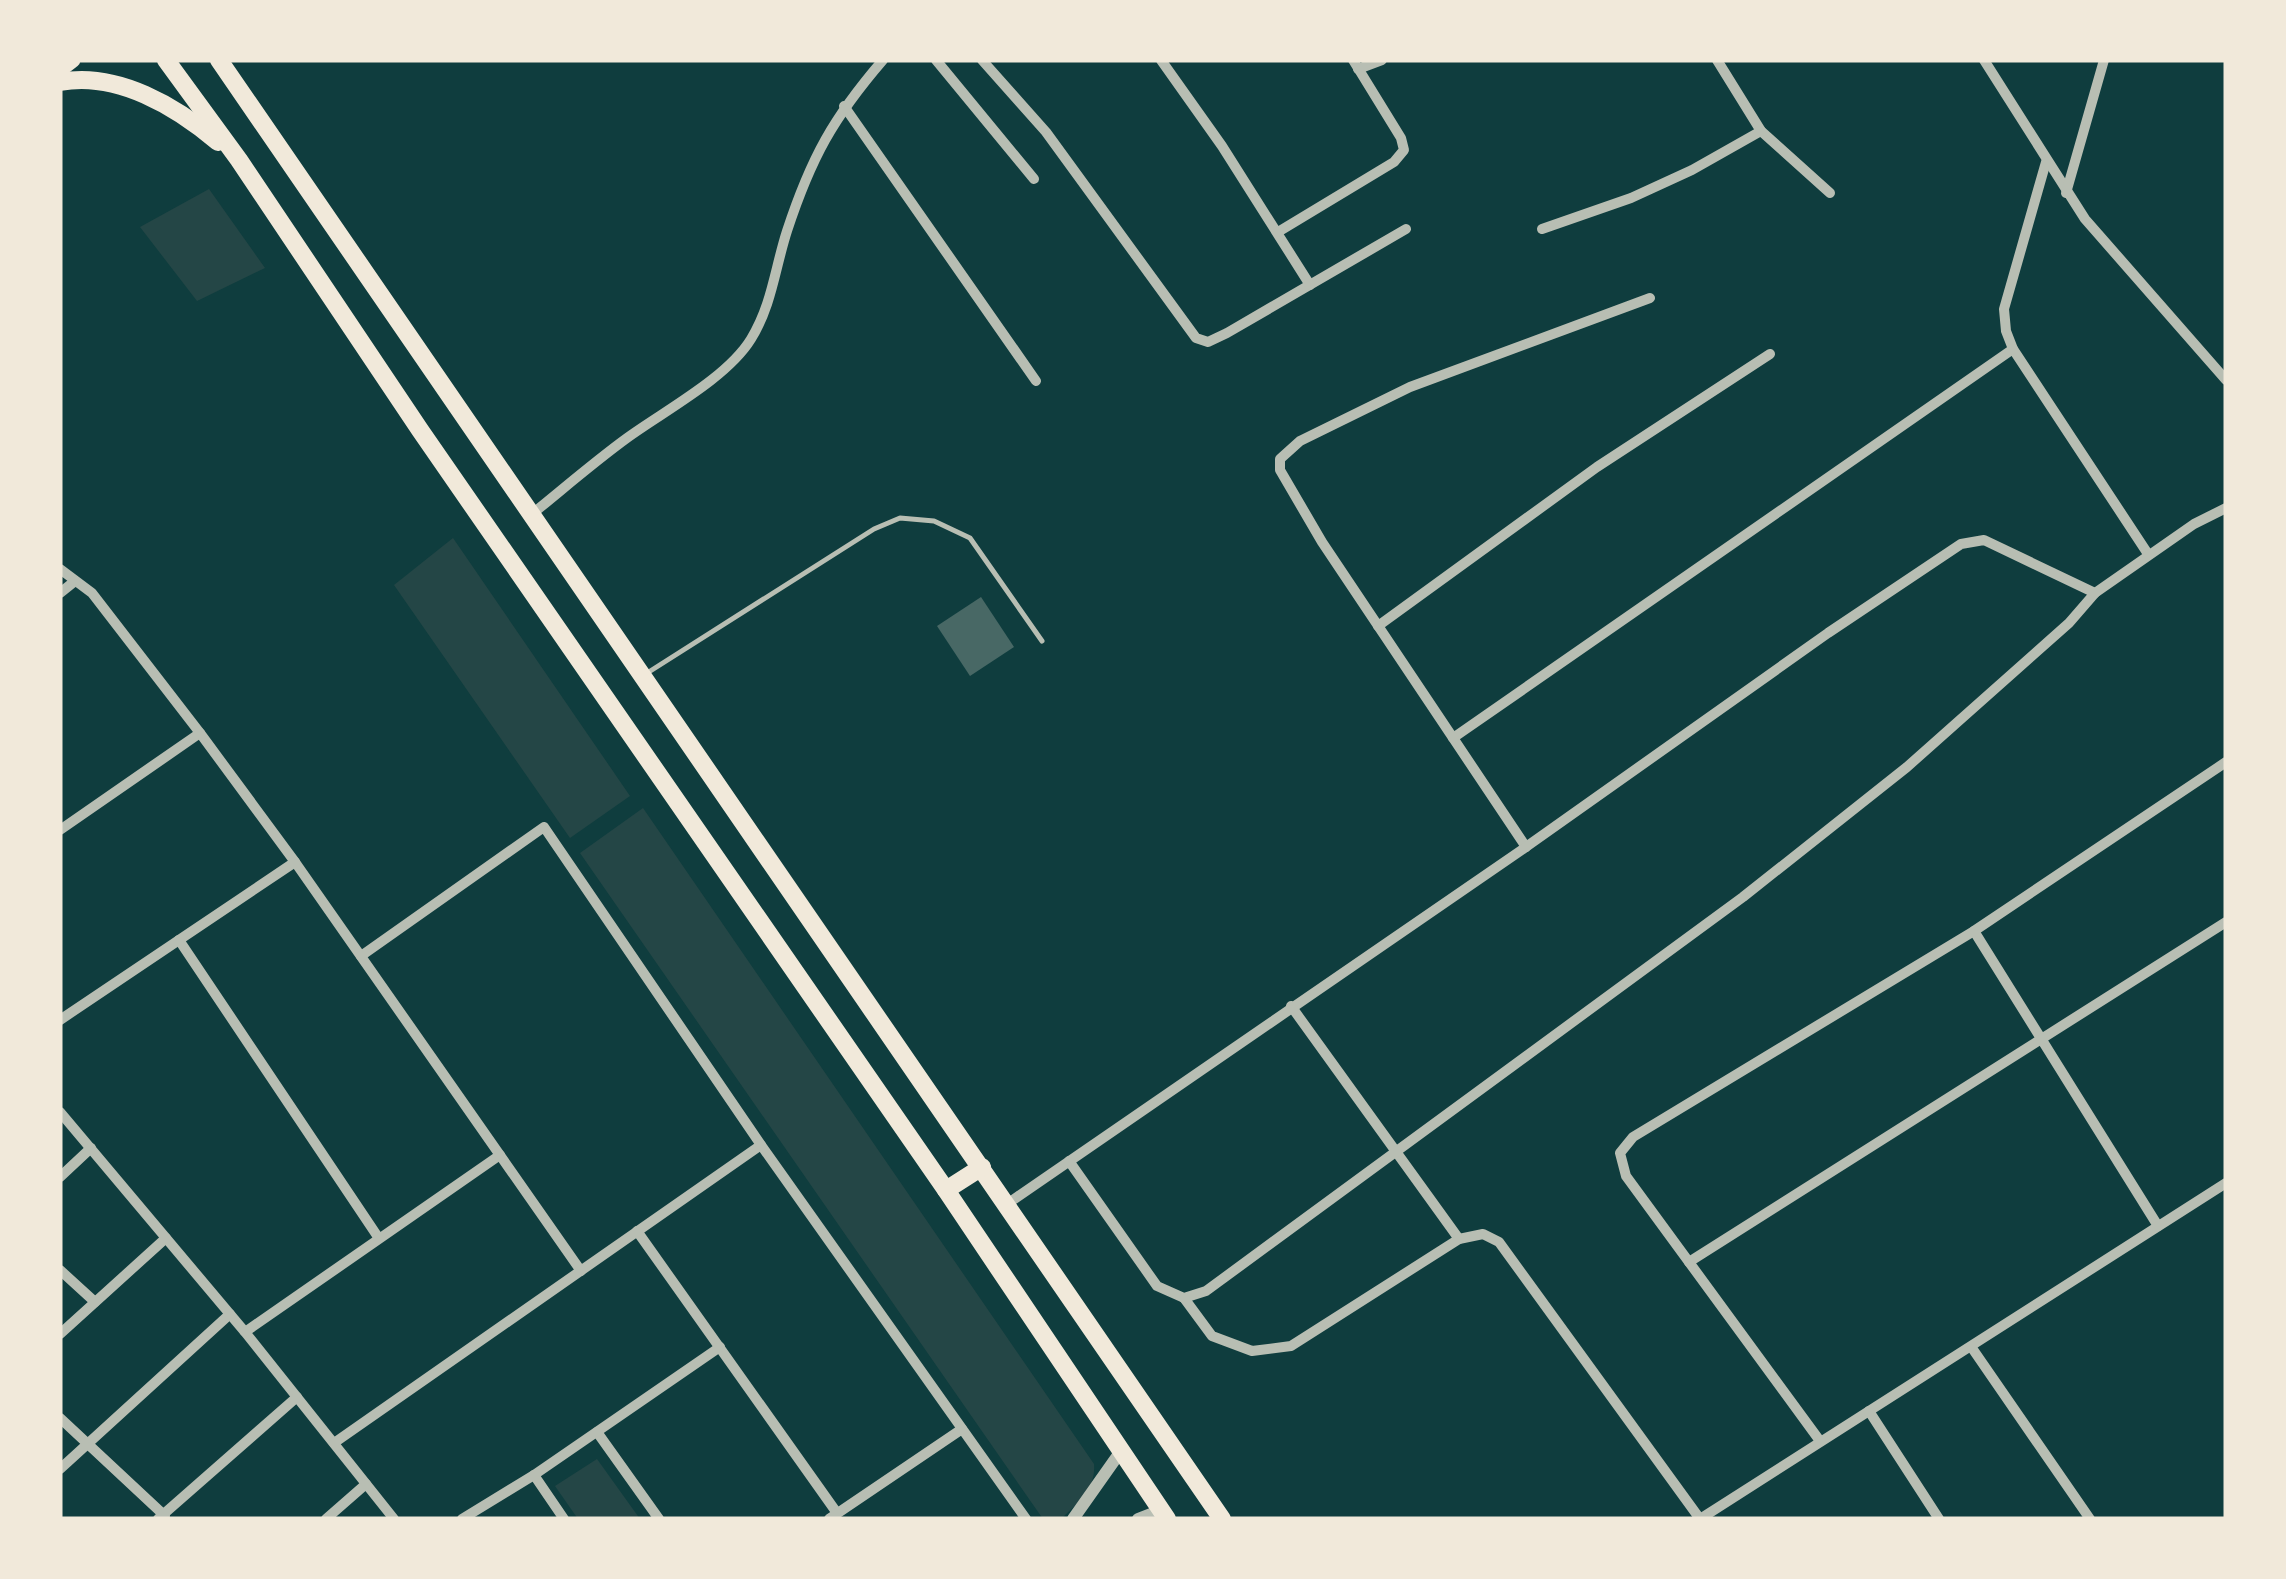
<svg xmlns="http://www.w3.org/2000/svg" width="2286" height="1579" viewBox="0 0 2286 1579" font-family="'Zilla Slab',serif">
<rect width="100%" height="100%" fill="#0f3d3e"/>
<g fill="#244646">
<polygon points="209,189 265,268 197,301 140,227"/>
<polygon points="453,538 630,796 570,838 394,585"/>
<path d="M643,808L1094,1464C1096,1489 1078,1503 1061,1519H1043L580,853Z"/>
<polygon points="597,1459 640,1519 578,1519 555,1486"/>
</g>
<polygon fill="#486865" points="981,597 1014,647 970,676 937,626"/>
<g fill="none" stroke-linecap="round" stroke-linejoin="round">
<polyline stroke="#b8beb3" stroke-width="5" points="644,675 874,529 900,518 934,521 970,538 1042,641"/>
<g stroke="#b8beb3" stroke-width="10">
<polyline points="936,60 1034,179"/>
<polyline points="982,60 1046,132 1196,338 1208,342 1227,333 1406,229"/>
<polyline points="1161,60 1222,146 1310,285"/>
<polyline points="1717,60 1761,131 1830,193"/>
<polyline points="1984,60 2085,219 2226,380"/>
<polyline points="1358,69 1382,60"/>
<polyline points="844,106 1036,381"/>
<polyline points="2046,162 2004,309 2006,331 2013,349 2148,554"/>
<polyline points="2066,193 2104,60"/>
<polyline points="1542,229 1631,198 1692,170 1761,131"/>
<polyline points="1278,232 1394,162 1404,150 1401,138 1353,60"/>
<path d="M532,514C563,489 594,462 627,438C664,411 727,378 751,339C772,305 775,268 787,231C811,158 833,118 883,60"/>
<polyline points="60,569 92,593 200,733 295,862 581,1271"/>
<polyline points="60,593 75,581"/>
<polyline points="1378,626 1597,467 1770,354"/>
<polyline points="1453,738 2013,349"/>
<polyline points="60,830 200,733"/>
<polyline points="1526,847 1322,542 1280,470 1280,459 1300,441 1410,387 1650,298"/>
<polyline points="1974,931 2158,1226"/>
<polyline points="179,940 378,1237"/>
<polyline points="361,956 544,827 761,1145 1026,1519"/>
<polyline points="1291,1006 1459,1239"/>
<polyline points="60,1020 295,862"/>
<polyline points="60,1112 245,1332 394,1519"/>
<polyline points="1069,1161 1157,1286 1184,1298 1206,1291 1743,897 1907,767 2069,623 2095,593 2194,524 2226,508"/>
<polyline points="60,1177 91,1148"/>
<polyline points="1007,1204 1526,847 1828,633 1961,544 1984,540 2095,593"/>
<polyline points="637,1231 837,1513"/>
<polyline points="1689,1262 2226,922"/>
<polyline points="60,1270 95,1302"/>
<polyline points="1184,1298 1212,1336 1252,1351 1291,1346 1459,1239 1483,1234 1499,1242 1700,1519"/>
<polyline points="245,1332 500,1155"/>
<polyline points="60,1334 166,1238"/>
<polyline points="1972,1348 2090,1519"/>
<polyline points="1869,1411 1939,1519"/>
<polyline points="60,1418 165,1516"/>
<polyline points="597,1432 659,1519"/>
<polyline points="1820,1441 1626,1176 1620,1153 1633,1137 1974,931 2226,762"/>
<polyline points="334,1443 761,1145"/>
<polyline points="60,1469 230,1314"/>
<polyline points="534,1475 564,1519"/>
<polyline points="158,1519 297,1397"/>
<polyline points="326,1519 366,1484"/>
<polyline points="462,1519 534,1475 720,1347"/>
<polyline points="829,1519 962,1429"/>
<polyline points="1700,1519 2226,1183"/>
</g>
<g stroke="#b8beb3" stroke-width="12">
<polyline points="1073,1519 1121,1451"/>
<polyline points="1138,1519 1161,1510"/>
</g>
<polyline stroke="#f1e9da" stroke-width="15" points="60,70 73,60"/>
<g stroke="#f1e9da" stroke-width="18">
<polyline points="166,60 239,160 420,430 946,1190 1167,1519"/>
<polyline points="219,60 1222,1519"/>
<path d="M60,82C117,71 177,107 218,142"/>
<polyline points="946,1190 982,1167"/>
</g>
</g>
<rect width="2286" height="1579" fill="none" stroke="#f1e9da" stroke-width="125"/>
</svg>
